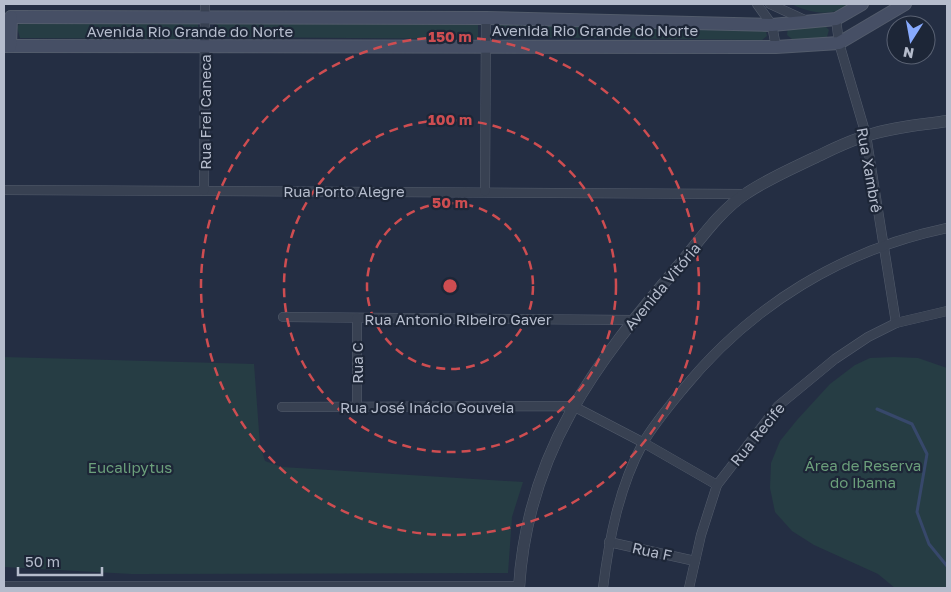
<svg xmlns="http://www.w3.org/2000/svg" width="951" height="592" viewBox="0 0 951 592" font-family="'Golos Text',sans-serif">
<rect width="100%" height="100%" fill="#242e43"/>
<g fill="#263d44">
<path d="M791,4H851C831,18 811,13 791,4Z"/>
<polygon points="21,22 198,22 198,39 20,38 17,27"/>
<polygon points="478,22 478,39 216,37 215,24"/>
<polygon points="500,23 765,27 767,36 762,40 502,37 496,35 495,29"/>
<polygon points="825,26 829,30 826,40 792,39 787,35 788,27"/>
<polygon points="4,357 254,364 260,445 265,461 282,467 523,482 512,517 508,573 132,574 4,567"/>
<polygon points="894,357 918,358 947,368 947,588 895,588 878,574 814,545 792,531 775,512 770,488 771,463 780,441 797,420 830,384 855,365 870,358"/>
</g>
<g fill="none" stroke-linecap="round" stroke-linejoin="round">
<polyline stroke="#37486b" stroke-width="3" points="877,409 912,424 927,454 917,512 929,544 947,566"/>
<g stroke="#535c6c" stroke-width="10">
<g id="minor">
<polyline points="757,4 772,25 776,47"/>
<polyline points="770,4 807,21"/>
<polyline points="836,19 839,43 866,135 896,323"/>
<polyline points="4,190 745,194"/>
<polyline points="204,190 205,4"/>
<polyline points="485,191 486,18"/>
<polyline points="283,317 633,320"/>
<polyline points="357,318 357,407"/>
<polyline points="282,407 573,406 644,443 717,485"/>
<polyline points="609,542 695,561"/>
<polyline points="4,586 519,586"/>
<path d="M603,588C609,539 619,487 643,443C654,424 670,405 684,388C752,305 842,250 947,228"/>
<polyline points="689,588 701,535 717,485 778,406 835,359 868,337 896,323 947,311"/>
</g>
</g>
<g stroke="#535c6c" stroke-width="12">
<path id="tertiary" d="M519,588C527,452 595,364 680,264C700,240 720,210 747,193C768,179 791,169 814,158C831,150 848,141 866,136C891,127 921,125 947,121"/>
</g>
<g stroke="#535c6c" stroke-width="14">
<g id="secondary">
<polyline points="11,17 486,18 772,25 836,19 862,4"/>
<polyline points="4,46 776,47 839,43 905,4"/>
<polyline points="10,46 11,17"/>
</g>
</g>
<use href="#minor" stroke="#384152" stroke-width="9"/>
<use href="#tertiary" stroke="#384152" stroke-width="11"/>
<use href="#secondary" stroke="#464f65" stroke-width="12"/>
</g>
<g fill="none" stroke="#ce4d51" stroke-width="2.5" stroke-dasharray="9 6">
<circle cx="450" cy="286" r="83"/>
<circle cx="450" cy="286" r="166"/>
<circle cx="450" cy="286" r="249"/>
</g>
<g text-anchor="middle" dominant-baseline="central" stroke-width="4.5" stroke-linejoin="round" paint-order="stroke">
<g font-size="15" fill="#b5bccc" stroke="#1d2637">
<text x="595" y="30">Avenida Rio Grande do Norte</text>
<text x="190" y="31">Avenida Rio Grande do Norte</text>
<text transform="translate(205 112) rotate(-90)">Rua Frei Caneca</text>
<text transform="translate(870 170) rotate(80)">Rua Xambrê</text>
<text x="344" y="191">Rua Porto Alegre</text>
<text transform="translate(662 286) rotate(-50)">Avenida Vitória</text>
<text x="458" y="319">Rua Antonio Ribeiro Gaver</text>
<text transform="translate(357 363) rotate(-90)">Rua C</text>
<text x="427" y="407">Rua José Inácio Gouveia</text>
<text transform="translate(757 434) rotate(-51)">Rua Recife</text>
<text transform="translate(652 551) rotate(12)">Rua F</text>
</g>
<g font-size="15" fill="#6b9f7b" stroke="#1d2637">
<text x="863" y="465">Área de Reserva<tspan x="863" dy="17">do Ibama</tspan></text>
<text x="130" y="467">Eucalipytus</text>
</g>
</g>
<circle cx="450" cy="286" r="8" fill="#ce4d51" stroke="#1d2637" stroke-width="2.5"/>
<g font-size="15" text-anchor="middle" font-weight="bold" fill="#ce4d51" stroke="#1d2637" stroke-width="4.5" stroke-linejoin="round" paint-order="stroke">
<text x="450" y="42">150 m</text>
<text x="450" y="125">100 m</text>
<text x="450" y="208">50 m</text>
</g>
<rect width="951" height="592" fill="none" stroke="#b5bccc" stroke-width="10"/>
<g transform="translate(911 40) rotate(191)"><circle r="24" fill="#1d2637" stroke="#5a6273"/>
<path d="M0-4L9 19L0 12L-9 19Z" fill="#88abff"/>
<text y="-8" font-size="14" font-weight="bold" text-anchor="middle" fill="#b5bccc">N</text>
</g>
<path d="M18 567v8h84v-8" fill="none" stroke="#b5bccc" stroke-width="2.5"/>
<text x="25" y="567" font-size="15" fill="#b5bccc" stroke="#1d2637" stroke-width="4" paint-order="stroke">50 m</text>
</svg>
